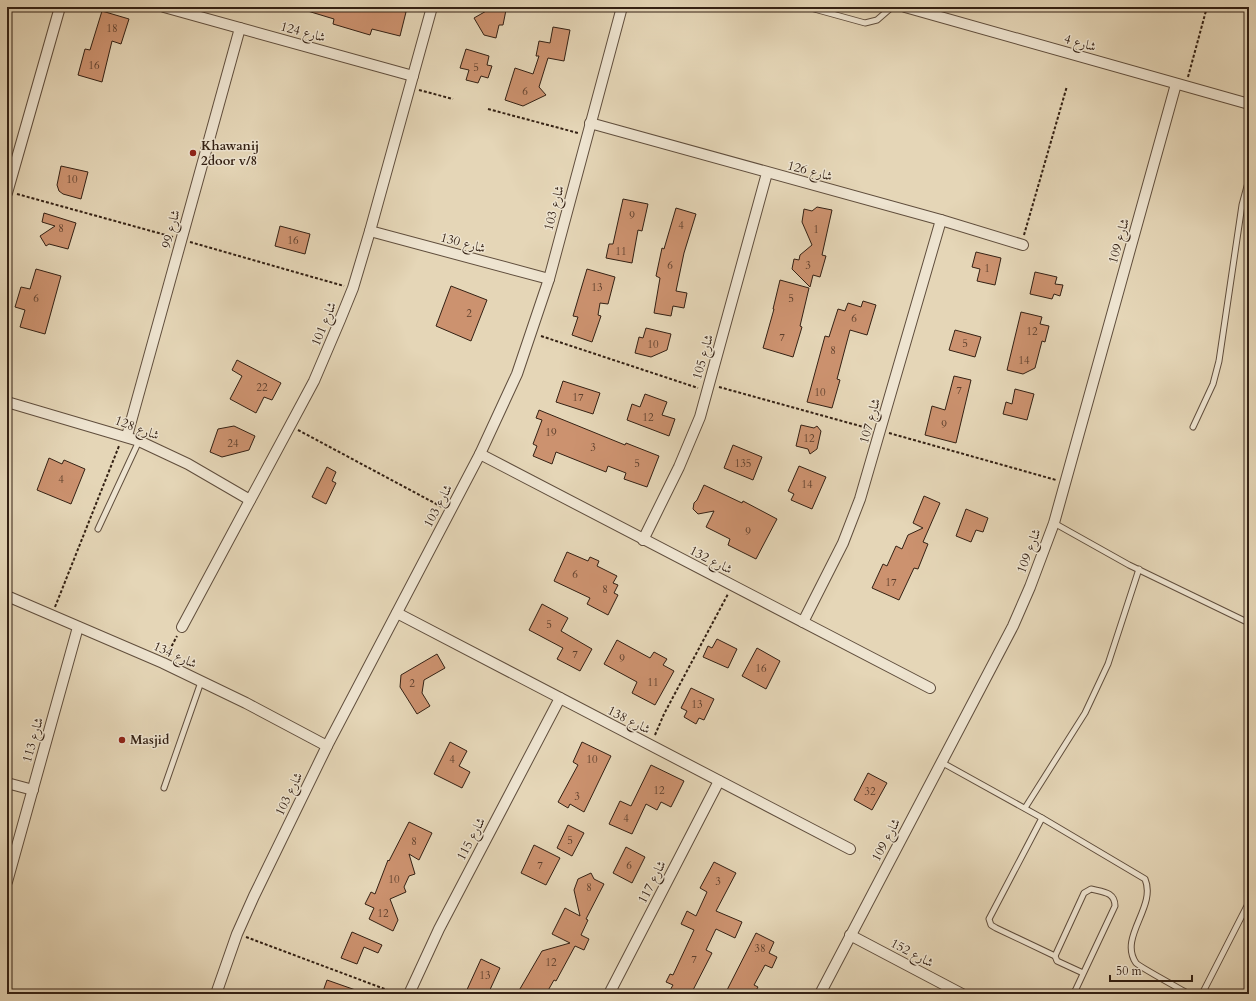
<svg xmlns="http://www.w3.org/2000/svg" width="1256" height="1001" viewBox="0 0 1256 1001" font-family="Cardo,Amiri,serif">
<rect width="100%" height="100%" fill="#e5d6b7"/>
<filter id="stains"><feTurbulence type="fractalNoise" baseFrequency=".005" numOctaves="4"/><feColorMatrix values="0 0 0 0 .2 0 0 0 0 .09 0 0 0 0 .02 0 0 0 .5 -.17"/></filter>
<radialGradient id="worn" r=".72"><stop offset=".6" stop-color="#630" stop-opacity="0"/><stop offset="1" stop-color="#630" stop-opacity=".3"/></radialGradient>
<g fill="#cc926f" stroke="#342114">
<polygon points="302,7 386,7 406,12 400,36 372,29 370,35 333,24 334,19 301,9"/>
<polygon points="487,7 506,10 503,25 499,25 496,38 484,35 474,18 488,10"/>
<polygon points="102,11 129,19 121,44 112,41 102,82 78,75 85,49 90,50"/>
<polygon points="553,27 570,30 564,61 548,58 539,87 546,95 523,106 505,100 515,68 533,74 539,56 536,56 539,41 550,43"/>
<polygon points="466,49 489,56 487,65 492,66 488,78 481,76 478,83 466,80 469,70 460,68"/>
<polygon points="61,166 88,172 81,199 63,194 59,191 57,185"/>
<polygon points="623,199 648,204 642,231 638,230 632,263 606,258 609,244 613,244"/>
<polygon points="817,207 832,210 822,255 826,256 820,277 813,275 810,287 792,269 794,259 799,260 800,255 812,245 802,222 804,209 812,211"/>
<polygon points="676,208 696,214 684,253 676,291 687,293 684,308 673,306 671,316 654,313 660,278 656,276 662,248 664,249"/>
<polygon points="44,213 76,223 68,249 49,244 46,246 40,236 55,226 42,222"/>
<polygon points="280,226 310,234 305,254 275,246"/>
<polygon points="976,252 1001,258 995,285 977,281 980,269 972,267"/>
<polygon points="36,269 61,276 45,334 20,327 25,310 15,307 21,287 30,289"/>
<polygon points="587,269 615,277 608,304 600,303 598,315 601,316 592,342 572,335 578,317 573,316"/>
<polygon points="1035,272 1057,277 1055,284 1063,285 1060,296 1054,294 1052,299 1030,294"/>
<polygon points="780,280 809,288 800,326 802,327 793,357 763,348 774,309 773,309"/>
<polygon points="451,286 487,300 471,341 436,326"/>
<polygon points="863,301 876,305 867,335 850,330 837,379 840,380 832,408 807,402 825,336 829,337 838,309 845,311 848,303 861,307"/>
<polygon points="1021,312 1042,317 1040,324 1049,326 1045,342 1042,341 1035,368 1023,374 1007,370"/>
<polygon points="646,328 671,334 667,350 651,357 635,353 639,337 643,338"/>
<polygon points="955,330 981,337 975,357 949,350"/>
<polygon points="237,360 281,383 272,400 264,397 256,413 230,399 242,376 232,370"/>
<polygon points="954,376 971,380 956,443 925,435 932,406 945,410"/>
<polygon points="563,381 600,393 593,414 556,402"/>
<polygon points="1015,389 1034,394 1027,420 1003,414 1006,402 1012,404"/>
<polygon points="645,394 667,402 662,415 675,419 669,436 627,420 632,404 640,407"/>
<polygon points="539,410 625,445 626,443 659,456 647,487 624,479 626,473 608,466 606,472 556,452 552,464 533,456 537,446 533,444 542,420 536,418"/>
<polygon points="801,425 814,428 817,426 821,431 817,449 810,454 808,449 796,446"/>
<polygon points="234,426 255,436 249,450 222,457 210,452 218,429"/>
<polygon points="733,445 762,457 753,480 724,468"/>
<polygon points="49,458 62,464 64,460 85,469 71,504 37,490"/>
<polygon points="799,466 826,477 812,509 791,500 794,494 788,491"/>
<polygon points="327,467 336,472 332,481 336,483 326,504 312,497"/>
<polygon points="704,485 742,503 743,501 777,519 756,559 728,545 730,539 706,527 714,511 698,514 693,509 694,503 697,500"/>
<polygon points="924,496 940,503 923,542 928,544 918,569 914,568 899,600 872,588 883,564 887,566 896,546 902,549 908,535 923,528 913,523"/>
<polygon points="966,509 988,518 983,532 976,530 971,542 956,536"/>
<polygon points="567,552 588,561 590,557 599,561 597,566 617,576 613,583 618,585 614,593 618,595 608,615 587,604 590,598 554,581"/>
<polygon points="542,604 568,618 561,631 592,649 580,671 557,659 563,648 529,630"/>
<polygon points="717,639 737,649 728,668 703,657 708,646 712,648"/>
<polygon points="617,640 650,658 654,652 667,659 663,665 674,671 655,705 632,693 637,682 604,664"/>
<polygon points="757,648 780,661 766,689 742,676"/>
<polygon points="437,654 445,668 424,680 422,693 430,706 417,714 400,687 401,675"/>
<polygon points="691,688 714,699 704,720 699,718 696,724 684,717 687,711 681,708"/>
<polygon points="450,742 467,751 459,766 470,772 462,788 434,774"/>
<polygon points="582,742 611,756 584,812 570,804 568,808 558,802 578,765 573,762"/>
<polygon points="651,765 684,781 671,807 661,802 657,810 646,804 632,834 609,824 620,801 631,806"/>
<polygon points="868,773 887,783 872,810 854,800"/>
<polygon points="409,822 432,833 419,860 409,854 415,874 409,876 404,887 406,892 390,899 398,920 393,931 369,919 374,908 365,904 371,892 375,894 388,860 389,861"/>
<polygon points="568,825 584,833 572,856 557,848"/>
<polygon points="534,845 560,858 546,885 521,873"/>
<polygon points="626,847 645,857 632,883 613,873"/>
<polygon points="714,862 736,873 716,911 742,922 735,938 716,929 706,950 712,953 691,994 668,994 673,985 666,982 670,974 673,975 694,930 681,924 687,911 696,916 707,892 700,888"/>
<polygon points="591,873 594,879 604,884 586,919 588,920 581,935 589,939 584,950 575,946 556,981 554,980 546,994 517,994 542,951 570,943 552,934 565,908 580,916 574,890 578,879"/>
<polygon points="352,932 382,945 378,953 364,947 357,964 341,958"/>
<polygon points="756,933 774,942 769,953 777,957 772,968 765,965 754,985 758,987 754,994 725,994"/>
<polygon points="481,959 500,968 488,994 465,994"/>
<polygon points="327,980 364,993 363,994 322,994"/>
</g>
<g fill="none" stroke-linecap="round" stroke-linejoin="round">
<g stroke="#604e3d" stroke-width="7">
<g id="service">
<polyline points="807,7 865,23 877,20 892,7"/>
<polyline points="1193,427 1213,384 1219,361 1242,205 1249,179"/>
<polyline points="1054,523 1129,565 1249,623"/>
<polyline points="98,529 139,441"/>
<path d="M941,762L1042,818L1145,879C1157,907 1118,937 1136,963C1138,966 1182,990 1189,994"/>
<polyline points="164,788 201,682"/>
<polyline points="1025,808 1085,713 1108,664 1139,569"/>
<polyline points="1042,818 989,919 991,925 996,928 1055,956"/>
<path d="M1073,994L1076,989L1115,906C1115,892 1103,892 1091,889L1084,893L1055,956L1057,961L1083,973"/>
<polyline points="1202,994 1249,902"/>
</g>
</g>
<g stroke="#604e3d" stroke-width="12">
<g id="minor">
<polyline points="164,7 413,76"/>
<polyline points="905,7 1249,104"/>
<polyline points="590,123 941,220 1023,245"/>
<polyline points="7,193 60,7"/>
<polyline points="370,231 549,279"/>
<polyline points="7,402 139,441 188,464 250,500"/>
<polyline points="127,436 240,28"/>
<polyline points="480,454 930,688"/>
<polyline points="643,540 679,467 700,417 767,173"/>
<polyline points="7,596 163,663 246,703 327,746"/>
<polyline points="397,613 850,849"/>
<polyline points="803,622 843,543 860,499 941,220"/>
<polyline points="182,627 314,381 340,320 353,288 370,231 432,7"/>
<polyline points="7,783 33,790"/>
<polyline points="7,882 78,627"/>
<polyline points="850,935 962,994"/>
<polyline points="216,994 237,934 254,896 327,746 480,454 517,374 549,279 622,7"/>
<polyline points="409,994 439,929 560,698"/>
<polyline points="609,994 719,781"/>
<polyline points="820,994 1013,626 1030,587 1054,523 1176,84"/>
</g>
</g>
<g stroke="#342114" stroke-width="2" stroke-dasharray="3 2" stroke-linecap="butt">
<polyline points="1188,77 1207,7"/>
<polyline points="419,90 453,99"/>
<polyline points="488,109 578,133"/>
<polyline points="17,194 173,237"/>
<polyline points="1024,235 1067,86"/>
<polyline points="190,242 344,286"/>
<polyline points="541,336 698,388"/>
<polyline points="719,387 871,429"/>
<polyline points="298,430 442,507"/>
<polyline points="889,433 1056,480"/>
<polyline points="55,607 119,446"/>
<polyline points="167,655 177,636"/>
<polyline points="655,735 664,714 728,594"/>
<polyline points="246,937 398,994"/>
<polyline points="621,991 627,994"/>
</g>
<use href="#service" stroke="#eee4d0" stroke-width="5"/>
<use href="#minor" stroke="#eee4d0" stroke-width="10"/>
</g>
<g fill="#8f2418" stroke="#eee4d0" stroke-width="1.5">
<circle cx="193" cy="153" r="4"/>
<circle cx="122" cy="740" r="4"/>
</g>
<g text-anchor="middle" dominant-baseline="central" stroke-width="3" stroke-linejoin="round" paint-order="stroke">
<g font-size="11" fill="#5a3d2b">
<text x="112" y="28">18</text>
<text x="94" y="65">16</text>
<text x="476" y="67">5</text>
<text x="525" y="91">6</text>
<text x="72" y="179">10</text>
<text x="632" y="215">9</text>
<text x="681" y="225">4</text>
<text x="61" y="228">8</text>
<text x="816" y="229">1</text>
<text x="293" y="240">16</text>
<text x="621" y="251">11</text>
<text x="670" y="265">6</text>
<text x="808" y="265">3</text>
<text x="987" y="268">1</text>
<text x="597" y="287">13</text>
<text x="36" y="298">6</text>
<text x="791" y="298">5</text>
<text x="469" y="313">2</text>
<text x="854" y="318">6</text>
<text x="1032" y="331">12</text>
<text x="782" y="337">7</text>
<text x="965" y="343">5</text>
<text x="653" y="344">10</text>
<text x="833" y="350">8</text>
<text x="1024" y="360">14</text>
<text x="262" y="387">22</text>
<text x="959" y="390">7</text>
<text x="820" y="392">10</text>
<text x="578" y="397">17</text>
<text x="648" y="417">12</text>
<text x="944" y="424">9</text>
<text x="551" y="432">19</text>
<text x="809" y="438">12</text>
<text x="233" y="443">24</text>
<text x="593" y="447">3</text>
<text x="637" y="463">5</text>
<text x="743" y="463">135</text>
<text x="61" y="479">4</text>
<text x="807" y="484">14</text>
<text x="748" y="531">9</text>
<text x="575" y="574">6</text>
<text x="891" y="582">17</text>
<text x="605" y="589">8</text>
<text x="549" y="624">5</text>
<text x="575" y="654">7</text>
<text x="622" y="658">9</text>
<text x="761" y="668">16</text>
<text x="653" y="682">11</text>
<text x="412" y="683">2</text>
<text x="697" y="704">13</text>
<text x="452" y="759">4</text>
<text x="592" y="759">10</text>
<text x="659" y="790">12</text>
<text x="870" y="791">32</text>
<text x="577" y="796">3</text>
<text x="626" y="818">4</text>
<text x="570" y="840">5</text>
<text x="414" y="841">8</text>
<text x="540" y="865">7</text>
<text x="629" y="865">6</text>
<text x="394" y="879">10</text>
<text x="718" y="881">3</text>
<text x="589" y="887">8</text>
<text x="383" y="913">12</text>
<text x="760" y="948">38</text>
<text x="694" y="959">7</text>
<text x="551" y="962">12</text>
<text x="485" y="975">13</text>
</g>
<g font-size="13" fill="#342114" stroke="#eee4d0">
<text transform="translate(303 32) rotate(15)">شارع 124</text>
<text transform="translate(1080 43) rotate(16)">شارع 4</text>
<text transform="translate(810 171) rotate(15)">شارع 126</text>
<text transform="translate(554 208) rotate(-75)">شارع 103</text>
<text transform="translate(171 229) rotate(-75)">شارع 99</text>
<text transform="translate(1119 241) rotate(-74)">شارع 109</text>
<text transform="translate(463 243) rotate(15)">شارع 130</text>
<text transform="translate(324 324) rotate(-68)">شارع 101</text>
<text transform="translate(703 357) rotate(-74)">شارع 105</text>
<text transform="translate(870 421) rotate(-74)">شارع 107</text>
<text transform="translate(137 428) rotate(21)">شارع 128</text>
<text transform="translate(438 506) rotate(-62)">شارع 103</text>
<text transform="translate(1029 551) rotate(-69)">شارع 109</text>
<text transform="translate(711 560) rotate(27)">شارع 132</text>
<text transform="translate(175 655) rotate(25)">شارع 134</text>
<text transform="translate(629 720) rotate(27)">شارع 138</text>
<text transform="translate(33 740) rotate(-74)">شارع 113</text>
<text transform="translate(289 794) rotate(-64)">شارع 103</text>
<text transform="translate(471 839) rotate(-62)">شارع 115</text>
<text transform="translate(886 840) rotate(-62)">شارع 109</text>
<text transform="translate(652 882) rotate(-63)">شارع 117</text>
<text transform="translate(912 953) rotate(28)">شارع 152</text>
</g>
<g font-size="13" font-weight="bold" fill="#342114" stroke="#eee4d0" text-anchor="start">
<text x="201" y="146">Khawanij<tspan x="201" dy="15">2door v/8</tspan></text>
<text x="130" y="740">Masjid</text>
</g>
</g>
<rect width="1256" height="1001" fill="none" stroke="#e5d6b7" stroke-width="24"/>
<rect x="8" y="8" width="1240" height="985" fill="none" stroke="#342114" stroke-width="2"/>
<rect x="12" y="12" width="1232" height="977" fill="none" stroke="#342114"/>
<path d="M1110 975v6h82v-6" fill="none" stroke="#342114" stroke-width="2"/>
<text x="1116" y="975" font-size="12" fill="#342114" stroke="#eee4d0" stroke-width="3" paint-order="stroke">50 m</text>
<rect width="100%" height="100%" filter="url(#stains)"/>
<rect width="100%" height="100%" fill="url(#worn)"/>
</svg>
